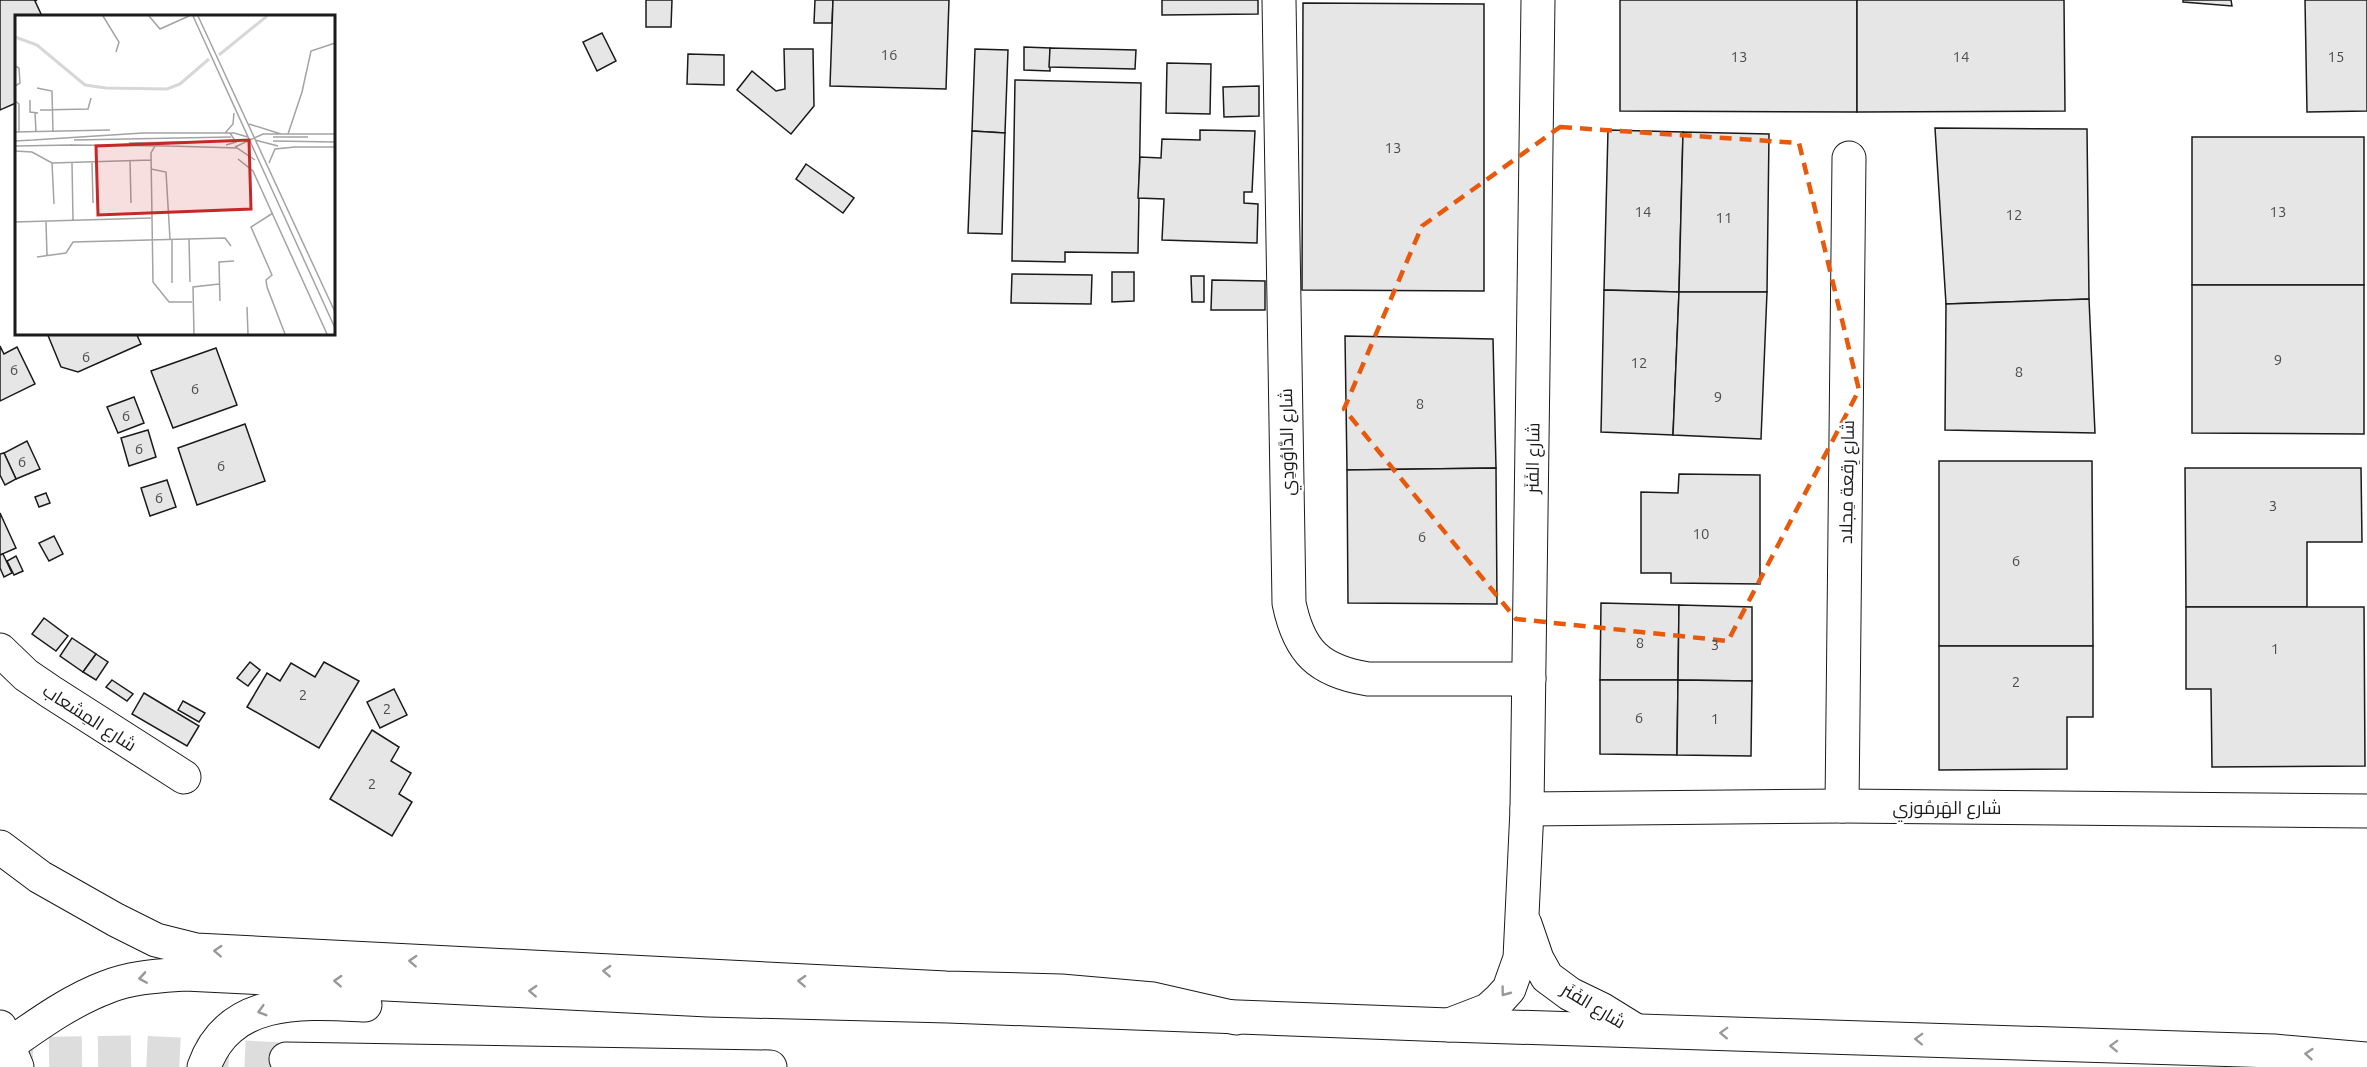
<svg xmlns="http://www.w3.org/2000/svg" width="2367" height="1067" viewBox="0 0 2367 1067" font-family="Ubuntu,Cairo,sans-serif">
<rect width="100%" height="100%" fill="#fff"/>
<g fill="#e6e6e6" stroke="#1a1a1a" stroke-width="1.5">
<polygon points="0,0 37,0 35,1 42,16 16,16 16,103 0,110"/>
<polygon points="646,0 672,0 671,27 646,27"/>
<polygon points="815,0 833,0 832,23 814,23"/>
<polygon points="833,0 949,0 946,89 830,86"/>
<polygon points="1162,0 1258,0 1258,14 1162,15"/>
<polygon points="1620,0 1857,0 1857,112 1620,111"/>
<polygon points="1857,0 2064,0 2065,111 1857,112"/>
<polygon points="2183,0 2231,0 2232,6 2183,2"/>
<polygon points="2305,0 2367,0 2367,111 2307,112"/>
<polygon points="1303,3 1484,4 1484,291 1302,290"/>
<polygon points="602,33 616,61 597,71 583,42"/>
<polygon points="1024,47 1050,48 1050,71 1024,70"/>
<polygon points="1050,48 1136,50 1135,69 1049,67"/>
<polygon points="784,49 813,49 814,106 791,134 737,90 752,71 776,91 785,89"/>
<polygon points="975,49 1008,50 1005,133 972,131"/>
<polygon points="688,54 724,55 724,85 687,84"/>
<polygon points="1167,63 1211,64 1210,114 1166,113"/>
<polygon points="1015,80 1141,83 1138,253 1065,252 1065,262 1012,261"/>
<polygon points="1259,86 1259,116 1224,117 1223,87"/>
<polygon points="1935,128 2087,129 2089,299 1946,304"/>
<polygon points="1200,130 1255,131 1252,192 1244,192 1244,203 1258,204 1257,243 1162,240 1164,199 1138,198 1140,157 1161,158 1162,139 1200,140"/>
<polygon points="1608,130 1683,132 1679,292 1604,290"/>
<polygon points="972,131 1005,133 1002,234 968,233"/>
<polygon points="1683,132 1769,134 1767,292 1679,292"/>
<rect x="2192" y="137" width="172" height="148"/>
<polygon points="806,164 854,198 843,213 796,179"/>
<polygon points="1112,272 1134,272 1134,301 1112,302"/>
<polygon points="1012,274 1092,275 1091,304 1011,303"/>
<polygon points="1191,276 1204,276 1204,302 1192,302"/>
<polygon points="1212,280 1265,281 1265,310 1211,310"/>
<polygon points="2192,285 2364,285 2364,434 2192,433"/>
<polygon points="1604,290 1679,292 1673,435 1601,432"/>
<polygon points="1679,292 1767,292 1761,439 1673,435"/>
<polygon points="2089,299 2095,433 1945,430 1946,304"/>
<polygon points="47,333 136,333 141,344 78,372 61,367"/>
<polygon points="1345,336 1493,339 1496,468 1347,470"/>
<polygon points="0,346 4,354 17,347 35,384 0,401"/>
<polygon points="216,348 237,405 173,428 151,371"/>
<polygon points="134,397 144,423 118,433 107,407"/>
<polygon points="245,424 265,481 197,505 178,448"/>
<polygon points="148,430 156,457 129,466 121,438"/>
<polygon points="27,441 40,469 16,479 4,453"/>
<polygon points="4,453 16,479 5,485 0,475 0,454"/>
<polygon points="1939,461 2092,461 2093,646 1939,646"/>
<polygon points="1496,468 1497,604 1348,603 1347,470"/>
<polygon points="2185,468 2361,468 2362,542 2307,542 2307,607 2186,607"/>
<polygon points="1679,474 1760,475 1760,584 1671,583 1671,573 1641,573 1641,492 1678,493"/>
<polygon points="167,480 176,507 150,516 141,488"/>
<polygon points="46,493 50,503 39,507 35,497"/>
<polygon points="0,513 16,548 0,555"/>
<polygon points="54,536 63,554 49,561 39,543"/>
<polygon points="3,554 12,573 4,577 0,568 0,555"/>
<polygon points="16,556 23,571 14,575 7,561"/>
<polygon points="1601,603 1679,605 1678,680 1600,680"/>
<polygon points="1679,605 1752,607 1752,681 1678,680"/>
<polygon points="2186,607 2364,607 2365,766 2212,767 2211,689 2186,689"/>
<polygon points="44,618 68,636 56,651 32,634"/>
<polygon points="72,638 96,654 83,672 60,656"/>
<polygon points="1939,646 2093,646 2093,717 2067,717 2067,769 1939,770"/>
<polygon points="96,654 108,662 96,680 83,672"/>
<polygon points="250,662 260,670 248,686 237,678"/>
<polygon points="324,662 359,681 319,748 247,707 267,673 280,681 291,663 315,677"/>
<polygon points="112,680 133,694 127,701 106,687"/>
<polygon points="1600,680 1678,680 1677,755 1600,754"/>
<polygon points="1678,680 1752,681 1751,756 1677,755"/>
<polygon points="394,689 407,715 380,728 367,702"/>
<polygon points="144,693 199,726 187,746 132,714"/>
<polygon points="183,701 205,713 199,722 178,710"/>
<polygon points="372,730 399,747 391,761 411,773 399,794 412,802 392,836 330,799"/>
</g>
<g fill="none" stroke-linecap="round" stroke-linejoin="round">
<polyline stroke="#ddd" stroke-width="33" stroke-dasharray="33 16" stroke-linecap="butt" points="0,1054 139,1052 286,1059"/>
<g stroke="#1a1a1a" stroke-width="35">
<g id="minor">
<path d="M1279,0L1289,603C1299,652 1319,671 1368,679H1529"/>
<polyline points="0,650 26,675 51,692 184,777"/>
<polyline points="1842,806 1849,158"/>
<polyline points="1527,809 1842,806 2367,811"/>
<polyline points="1525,924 1537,959 1547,977 1570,994 1601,1009 1635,1030"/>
<polyline points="1449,1025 1488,1010 1499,1000 1509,989 1520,958 1527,809 1538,0"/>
</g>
</g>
<g stroke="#1a1a1a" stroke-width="35">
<g id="major">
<path d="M0,1051C33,1028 69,1001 107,987C132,977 158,976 185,974L708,1000L948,1006L1449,1025L2274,1051L2367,1059"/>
<polyline points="286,1059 770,1067"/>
<path d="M204,1067C229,996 303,1002 365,1005"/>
</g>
</g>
<g stroke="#1a1a1a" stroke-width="35">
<g id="highway">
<polyline points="0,847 40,877 116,920 156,940 196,950 946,988 1061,991 1153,999 1236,1018"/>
<polyline points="0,1027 17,1067"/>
</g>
</g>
<use href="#minor" stroke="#fff" stroke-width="33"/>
<use href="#major" stroke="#fff" stroke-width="33"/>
<use href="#highway" stroke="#fff" stroke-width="33"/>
</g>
<defs><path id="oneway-chevron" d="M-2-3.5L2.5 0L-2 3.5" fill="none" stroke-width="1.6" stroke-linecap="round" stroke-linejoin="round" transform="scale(1.5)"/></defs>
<g stroke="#989898">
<use href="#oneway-chevron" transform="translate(218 951) rotate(-177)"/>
<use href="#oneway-chevron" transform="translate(413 961) rotate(-177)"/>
<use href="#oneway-chevron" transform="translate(607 971) rotate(-177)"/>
<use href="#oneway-chevron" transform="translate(143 978) rotate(171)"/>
<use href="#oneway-chevron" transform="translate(338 981) rotate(-177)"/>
<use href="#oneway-chevron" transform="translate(802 981) rotate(-177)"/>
<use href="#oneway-chevron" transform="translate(533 991) rotate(-177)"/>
<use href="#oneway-chevron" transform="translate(1505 992) rotate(127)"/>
<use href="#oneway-chevron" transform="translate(262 1011) rotate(164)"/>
<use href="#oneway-chevron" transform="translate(1724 1033) rotate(-178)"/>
<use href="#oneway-chevron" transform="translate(1919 1039) rotate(-178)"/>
<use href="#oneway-chevron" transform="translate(2114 1046) rotate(-178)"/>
<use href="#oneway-chevron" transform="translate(2309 1054) rotate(-175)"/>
</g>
<path fill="none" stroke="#e8590c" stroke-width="4.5" stroke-dasharray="12 8" stroke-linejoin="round" d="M1560,127L1799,143L1859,390L1728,641L1516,619L1344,409L1422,226Z"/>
<g text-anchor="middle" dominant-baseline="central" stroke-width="4.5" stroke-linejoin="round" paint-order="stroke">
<g font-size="15" fill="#4d4d4d">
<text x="889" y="54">16</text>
<text x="1739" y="56">13</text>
<text x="1961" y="56">14</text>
<text x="2336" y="56">15</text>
<text x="1393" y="147">13</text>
<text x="1643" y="211">14</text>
<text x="2278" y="211">13</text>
<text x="2014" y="214">12</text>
<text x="1724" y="217">11</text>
<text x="86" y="356">6</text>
<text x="2278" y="359">9</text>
<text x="1639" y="362">12</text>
<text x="14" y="369">6</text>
<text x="2019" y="371">8</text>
<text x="195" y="388">6</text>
<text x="1718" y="396">9</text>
<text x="1420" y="403">8</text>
<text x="126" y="415">6</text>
<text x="139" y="448">6</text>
<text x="22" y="461">6</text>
<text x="221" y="465">6</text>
<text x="159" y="497">6</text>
<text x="2273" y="505">3</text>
<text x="1701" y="533">10</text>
<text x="1422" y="536">6</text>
<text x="2016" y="560">6</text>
<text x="1640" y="642">8</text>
<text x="1715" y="644">3</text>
<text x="2275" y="648">1</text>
<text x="2016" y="681">2</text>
<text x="303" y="694">2</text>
<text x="387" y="708">2</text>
<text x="1639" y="717">6</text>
<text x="1715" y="718">1</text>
<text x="372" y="783">2</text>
</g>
<g font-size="18" fill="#1a1a1a" stroke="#fff">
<text transform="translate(1286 442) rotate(-91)">شارع الدَّاوُودِي</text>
<text transform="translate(1532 458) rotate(-89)">شارع الفَنَر</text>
<text transform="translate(1846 482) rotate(-89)">شارع رِقعة مِجلاد</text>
<text transform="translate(90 717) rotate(33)">شارع المِشعاب</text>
<text x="1947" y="807">شارع الهَرمُوزي</text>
<text transform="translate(1594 1005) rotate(31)">شارع الفَنَر</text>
</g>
</g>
<g transform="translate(15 15)">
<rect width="320" height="320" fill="#fff"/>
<path fill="none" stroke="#d7d7d7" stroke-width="3" d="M0,22L22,30L70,70L91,73L152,74L165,69L194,44M204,40L252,1"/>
<path fill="none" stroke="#a3a3a3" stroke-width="1.5" d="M88,1L104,27L101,37M134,1L145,14L174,1M178,1L320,313M183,1L320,297M0,51L4,53L5,68L0,71M22,73L37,76L38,117M287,77L296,36L320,28M15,85V97L23,98M0,86L4,89V117M25,95L73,94L76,83M20,98L21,117M234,109L266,119M0,117L95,115M210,118L218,109L219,98M273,119L287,77M258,122H293M18,125L128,118H219L233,122M59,125L216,122M240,125L263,131M0,126L18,125M258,126L320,127M114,128L216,126M56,130L155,131M211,130L221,127L215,118M0,131L57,130M140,131L136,138L138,267L154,287H177M154,131L222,133L240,145M220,132L248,119H320M278,132H320M0,136L17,137L37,148L136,145M223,144L238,156L312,319M115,146L116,188M77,147L78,188M37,148L39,189M57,148L58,205M254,148L260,134L280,132M136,154L151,157L155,224M258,198L236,212L257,260L251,265L252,272L270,319M31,206L32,241M0,207L136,203M157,224V268M174,224L175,267M22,242L51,238L58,227L210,223L216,231M205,286L204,247L219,246M232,292L233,319M179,319L178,272L204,269"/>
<path fill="#c62828" fill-opacity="0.15" stroke="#c62828" stroke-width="3" d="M234,125L236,194L83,200L81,131Z"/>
<rect width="320" height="320" fill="none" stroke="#1a1a1a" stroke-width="3"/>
</g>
</svg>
